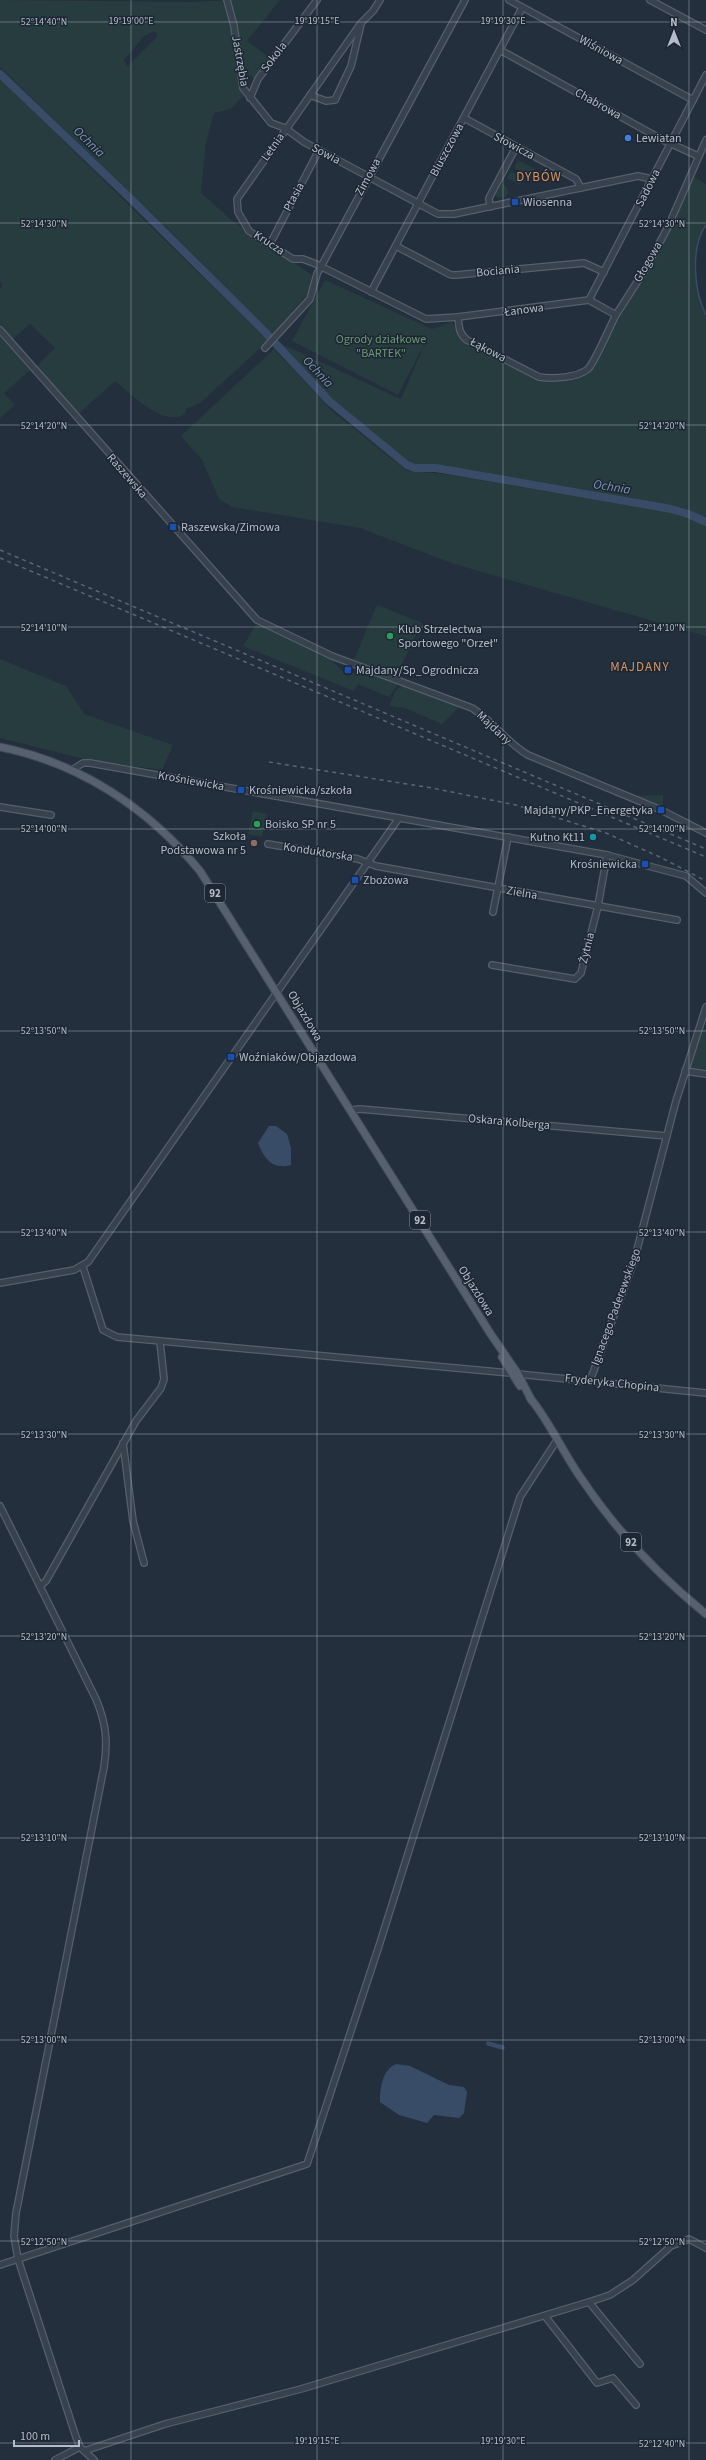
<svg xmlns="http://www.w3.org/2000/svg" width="706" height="2460" viewBox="0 0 706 2460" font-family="'Source Sans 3',sans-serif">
<rect width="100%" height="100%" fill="#242f3e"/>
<g fill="#263c3f" fill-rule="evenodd">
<path d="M0,0L193,2L228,0L238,75L243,96L231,109L214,113L206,142L201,193L235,223L312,275L309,292L272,336L171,232L0,67ZM155,31L158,36L127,67L124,60L144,36Z"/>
<polygon points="230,0 280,0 247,41 270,58 255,79 244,72"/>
<path d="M0,79L268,341L200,403L186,409L185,414C164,428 131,394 115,381L77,415L35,368L55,348L30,324L12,340L0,326V289L3,286L0,281Z"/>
<polygon points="518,160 535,169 530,177 514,168"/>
<polygon points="511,171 524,178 520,185 507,178"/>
<polygon points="692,176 706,184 706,223 697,243 695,268 698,294 706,317 706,520 689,511 668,506 404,462 367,429 349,416 275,341 401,399 427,339 398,395 292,341 325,280 432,329 452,322 461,338 501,359 548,380 584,375 592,367 649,267 686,193"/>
<circle cx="501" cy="191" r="7"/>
<polygon points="0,335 30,370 4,393 15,405 0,418"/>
<polygon points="274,349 332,411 407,471 443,474 673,513 696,521 706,527 706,636 454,564 360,528 232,507 219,499 202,460 181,436"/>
<polygon points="377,605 422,623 396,676 354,660"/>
<polygon points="257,623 329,658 349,677 350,674 365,672 399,683 389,697 358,684 354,691 243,646"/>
<polygon points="0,659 66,686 84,714 173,745 162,770 88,760 0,738"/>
<polygon points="403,685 459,707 442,724 405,708 389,706 396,690"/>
<polygon points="663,795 663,808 632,796"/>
<polygon points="253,811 267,814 262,837 248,834"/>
<polygon points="703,1028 706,1029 706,1072 690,1070"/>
</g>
<g fill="#394c67">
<path d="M269,1126H276L287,1134L291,1148V1165C273,1170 264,1159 258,1143Z"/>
<polygon points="487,2041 503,2045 505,2048 503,2050 486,2045"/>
<path d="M396,2064L410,2066L449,2085L464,2087L467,2092L464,2113L459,2118L434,2115L427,2123L399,2115L380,2102C380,2089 382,2070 396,2064Z"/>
</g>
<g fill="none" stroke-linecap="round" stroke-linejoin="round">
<path stroke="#394c67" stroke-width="1.5" d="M706,225C690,247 694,292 706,315"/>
<polyline stroke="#394c67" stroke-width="8" points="0,74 132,200 264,331 329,401 407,465 415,468 436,468 671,509 688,514 706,522"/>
<g stroke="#565f6c" stroke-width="8">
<g id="minor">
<polyline points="227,0 234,26 243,88 271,123 285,128 304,142 438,214 454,214 638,176 652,179"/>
<path d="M380,0L373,11L361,23L237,199L238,212L249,231L293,259H303L316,264L426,319L458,317C459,327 459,334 467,340L539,377C553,379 577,378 588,369C595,362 610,326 616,315L589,300"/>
<polyline points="509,0 693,100"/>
<polyline points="650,0 706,30"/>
<polyline points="500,50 663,140 698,156"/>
<polyline points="310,95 326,101 335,100 351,66 361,24"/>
<polyline points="250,98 258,79 317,0"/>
<polyline points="464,118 576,179 581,188"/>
<polyline points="490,207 489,198 516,147"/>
<polyline points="270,244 319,150"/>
<polyline points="396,246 451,275 456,275 584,263 604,272"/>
<polyline points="371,292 522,8"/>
<polyline points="589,300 706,75"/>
<polyline points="616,315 646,268 668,227 706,140"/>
<polyline points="458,317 589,300"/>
<path d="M0,330L257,620L332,656L472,708C493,721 506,742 528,755L661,810L706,833"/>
<polyline points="265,348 310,299 317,274 465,0"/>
<polyline points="72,770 83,763 90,763 607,855 686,876 706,893"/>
<polyline points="0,807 51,815"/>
<polyline points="268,844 358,859 376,866 677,920"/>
<polyline points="493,912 508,837"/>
<polyline points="492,965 575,979 581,973 598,906 607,855"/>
<polyline points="685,1071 706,1074"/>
<polyline points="351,1110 360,1109 667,1136"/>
<polyline points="83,1267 103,1330 117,1337 511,1373"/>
<polyline points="0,1283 74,1270 88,1262 399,818"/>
<polyline points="518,1374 706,1393"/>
<polyline points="590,1381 634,1261 676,1101 706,1007"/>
<polyline points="123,1443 133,1521 144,1563"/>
<path d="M0,1506L96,1699C106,1723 108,1741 104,1767L16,2213L14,2236L18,2259L76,2437L80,2447L94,2460"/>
<polyline points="40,1586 46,1581 136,1421 161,1388 164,1379 160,1342"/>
<polyline points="0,2265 307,2164 378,1949 520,1497 557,1440"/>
<polyline points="589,2302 640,2364"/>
<polyline points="545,2316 597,2383 613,2378 636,2405"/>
<polyline points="84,2451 165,2424 301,2389 589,2302 610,2295 633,2280 671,2246 689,2239 706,2248"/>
<polyline points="55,2460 80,2447"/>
</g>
</g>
<g stroke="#414a57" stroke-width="9">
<g id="major">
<path d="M0,747C80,763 148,808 200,871L490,1333L518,1374L532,1401"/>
<polyline points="502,1357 520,1386"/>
<path d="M530,1398C548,1419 564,1454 581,1478C615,1529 658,1575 706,1614"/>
</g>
</g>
<use href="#minor" stroke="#38414e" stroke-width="5.5"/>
<use href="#major" stroke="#56606e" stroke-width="7"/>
<g stroke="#5a6575" stroke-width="1.5" stroke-dasharray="4 4" stroke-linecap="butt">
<polyline points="0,550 706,849"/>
<polyline points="0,558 706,857"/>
<polyline points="269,762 432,788 516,805 606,833 660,857 706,881"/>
</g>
</g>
<path fill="none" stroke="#b4bcc9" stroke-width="1" stroke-opacity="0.45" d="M131,0V2460M317,0V2460M503,0V2460M689,0V2460M0,22H706M0,223H706M0,425H706M0,627H706M0,829H706M0,1031H706M0,1232H706M0,1434H706M0,1636H706M0,1838H706M0,2040H706M0,2241H706M0,2443H706"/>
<circle fill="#3f7fe0" stroke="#1d2633" stroke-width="1.5" cx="628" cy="138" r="4"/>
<g fill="#1a4fb4" stroke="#1d2633" stroke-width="1.5">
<rect x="511" y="198" width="8" height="8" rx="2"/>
<rect x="169" y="523" width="8" height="8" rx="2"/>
<rect x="344" y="666" width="8" height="8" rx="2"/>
<rect x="237" y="786" width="8" height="8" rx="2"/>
<rect x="657" y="806" width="8" height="8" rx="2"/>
<rect x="641" y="860" width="8" height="8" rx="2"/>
<rect x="351" y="876" width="8" height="8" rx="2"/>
<rect x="227" y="1053" width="8" height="8" rx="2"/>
</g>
<g fill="#2e9e5b" stroke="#1d2633" stroke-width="1.5">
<circle cx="390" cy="636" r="4"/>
<circle cx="257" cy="824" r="4"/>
</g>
<circle fill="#0f9aa8" stroke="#1d2633" stroke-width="1.5" cx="593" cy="837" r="4"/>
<circle fill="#8d6e63" stroke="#1d2633" stroke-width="1.5" cx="254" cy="843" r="4"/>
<g text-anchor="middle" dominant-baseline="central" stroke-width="3" stroke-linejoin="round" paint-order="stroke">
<g fill="#1d2633" stroke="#878f9c" stroke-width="1">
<rect x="205" y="884" width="20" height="18" rx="3"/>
<rect x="410" y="1211" width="20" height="18" rx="3"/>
<rect x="621" y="1533" width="20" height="18" rx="3"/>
</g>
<g font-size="11" font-weight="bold" fill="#b4bcc9">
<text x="215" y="893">92</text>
<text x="420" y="1220">92</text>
<text x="631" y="1542">92</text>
</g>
<g font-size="12" fill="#b4bcc9" stroke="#1d2633">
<text transform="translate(601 50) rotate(29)">Wiśniowa</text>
<text transform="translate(274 57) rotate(-53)">Sokola</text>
<text transform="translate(240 61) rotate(80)">Jastrzębia</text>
<text transform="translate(598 104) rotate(29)">Chabrowa</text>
<text transform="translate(514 146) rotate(28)">Słowicza</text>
<text transform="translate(273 147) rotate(-55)">Letnia</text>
<text transform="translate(447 150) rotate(-62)">Bluszczowa</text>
<text transform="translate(326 154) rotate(28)">Sowia</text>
<text transform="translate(368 177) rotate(-62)">Zimowa</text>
<text transform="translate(648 188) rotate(-63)">Sadowa</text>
<text transform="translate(294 197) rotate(-62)">Ptasia</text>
<text transform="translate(269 243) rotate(33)">Krucza</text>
<text transform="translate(648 262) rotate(-60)">Głogowa</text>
<text transform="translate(498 271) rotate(-5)">Bociania</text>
<text transform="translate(524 310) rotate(-7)">Łanowa</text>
<text transform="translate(488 350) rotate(27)">Łąkowa</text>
<text transform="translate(127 476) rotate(49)">Raszewska</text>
<text transform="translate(494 728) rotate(43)">Majdany</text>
<text transform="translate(191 781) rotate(10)">Krośniewicka</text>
<text transform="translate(318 852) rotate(9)">Konduktorska</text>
<text transform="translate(522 893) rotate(10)">Zielna</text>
<text transform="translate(587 948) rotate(-76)">Żytnia</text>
<text transform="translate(305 1016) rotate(59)">Objazdowa</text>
<text transform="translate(509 1122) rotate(5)">Oskara Kolberga</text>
<text transform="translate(476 1291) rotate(58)">Objazdowa</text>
<text transform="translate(616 1307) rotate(-70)">Ignacego Paderewskiego</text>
<text transform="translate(612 1383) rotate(6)">Fryderyka Chopina</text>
</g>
<g font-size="12" fill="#b4bcc9" stroke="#1d2633" text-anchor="start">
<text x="636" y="138">Lewiatan</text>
<text x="523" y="202">Wiosenna</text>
<text x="181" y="527">Raszewska/Zimowa</text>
<text x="398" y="629">Klub Strzelectwa<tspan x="398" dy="14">Sportowego "Orzeł"</tspan></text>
<text x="356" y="670">Majdany/Sp_Ogrodnicza</text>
<text x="249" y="790">Krośniewicka/szkoła</text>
<text x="653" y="810" text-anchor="end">Majdany/PKP_Energetyka</text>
<text x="265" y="824">Boisko SP nr 5</text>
<text x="246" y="836" text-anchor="end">Szkoła<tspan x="246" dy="14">Podstawowa nr 5</tspan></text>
<text x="585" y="837" text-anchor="end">Kutno Kt11</text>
<text x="637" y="864" text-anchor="end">Krośniewicka</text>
<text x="363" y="880">Zbożowa</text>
<text x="239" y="1057">Woźniaków/Objazdowa</text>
</g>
<g font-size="12" fill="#6b9a76" stroke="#1d2633">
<text x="381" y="339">Ogrody działkowe<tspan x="381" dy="14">"BARTEK"</tspan></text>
</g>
<g font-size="13" font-style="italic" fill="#7c92b1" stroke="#1d2633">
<text transform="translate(89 142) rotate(44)">Ochnia</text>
<text transform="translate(318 372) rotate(47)">Ochnia</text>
<text transform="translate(612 487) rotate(9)">Ochnia</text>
</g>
<g font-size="13" letter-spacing="1" fill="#d59563" stroke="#1d2633">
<text x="539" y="177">DYBÓW</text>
<text x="640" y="667">MAJDANY</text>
</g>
</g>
<g font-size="10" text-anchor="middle" fill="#b4bcc9" stroke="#1d2633" stroke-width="3" stroke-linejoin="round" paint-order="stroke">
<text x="131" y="24">19°19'00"E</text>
<text x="317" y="24">19°19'15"E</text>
<text x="503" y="24">19°19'30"E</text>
<text x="44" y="25">52°14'40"N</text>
<text x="44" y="227">52°14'30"N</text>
<text x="662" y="227">52°14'30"N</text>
<text x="44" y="429">52°14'20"N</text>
<text x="662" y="429">52°14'20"N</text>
<text x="44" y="631">52°14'10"N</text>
<text x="662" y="631">52°14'10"N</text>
<text x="44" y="832">52°14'00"N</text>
<text x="662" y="832">52°14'00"N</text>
<text x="44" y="1034">52°13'50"N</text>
<text x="662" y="1034">52°13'50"N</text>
<text x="44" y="1236">52°13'40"N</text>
<text x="662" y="1236">52°13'40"N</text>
<text x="44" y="1438">52°13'30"N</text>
<text x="662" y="1438">52°13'30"N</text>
<text x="44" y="1640">52°13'20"N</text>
<text x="662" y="1640">52°13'20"N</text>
<text x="44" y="1841">52°13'10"N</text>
<text x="662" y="1841">52°13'10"N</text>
<text x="44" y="2043">52°13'00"N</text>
<text x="662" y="2043">52°13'00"N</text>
<text x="44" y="2245">52°12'50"N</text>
<text x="662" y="2245">52°12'50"N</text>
<text x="317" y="2444">19°19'15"E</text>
<text x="503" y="2444">19°19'30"E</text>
<text x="662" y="2447">52°12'40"N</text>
</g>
<g transform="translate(674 32)" stroke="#1d2633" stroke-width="3" paint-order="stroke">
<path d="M0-3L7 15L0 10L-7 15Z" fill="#b4bcc9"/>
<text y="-6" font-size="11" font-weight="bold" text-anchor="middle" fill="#b4bcc9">N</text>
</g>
<path d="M14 2440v6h65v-6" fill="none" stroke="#b4bcc9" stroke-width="2"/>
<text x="20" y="2440" font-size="12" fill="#b4bcc9" stroke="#1d2633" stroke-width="3" paint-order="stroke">100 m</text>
</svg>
